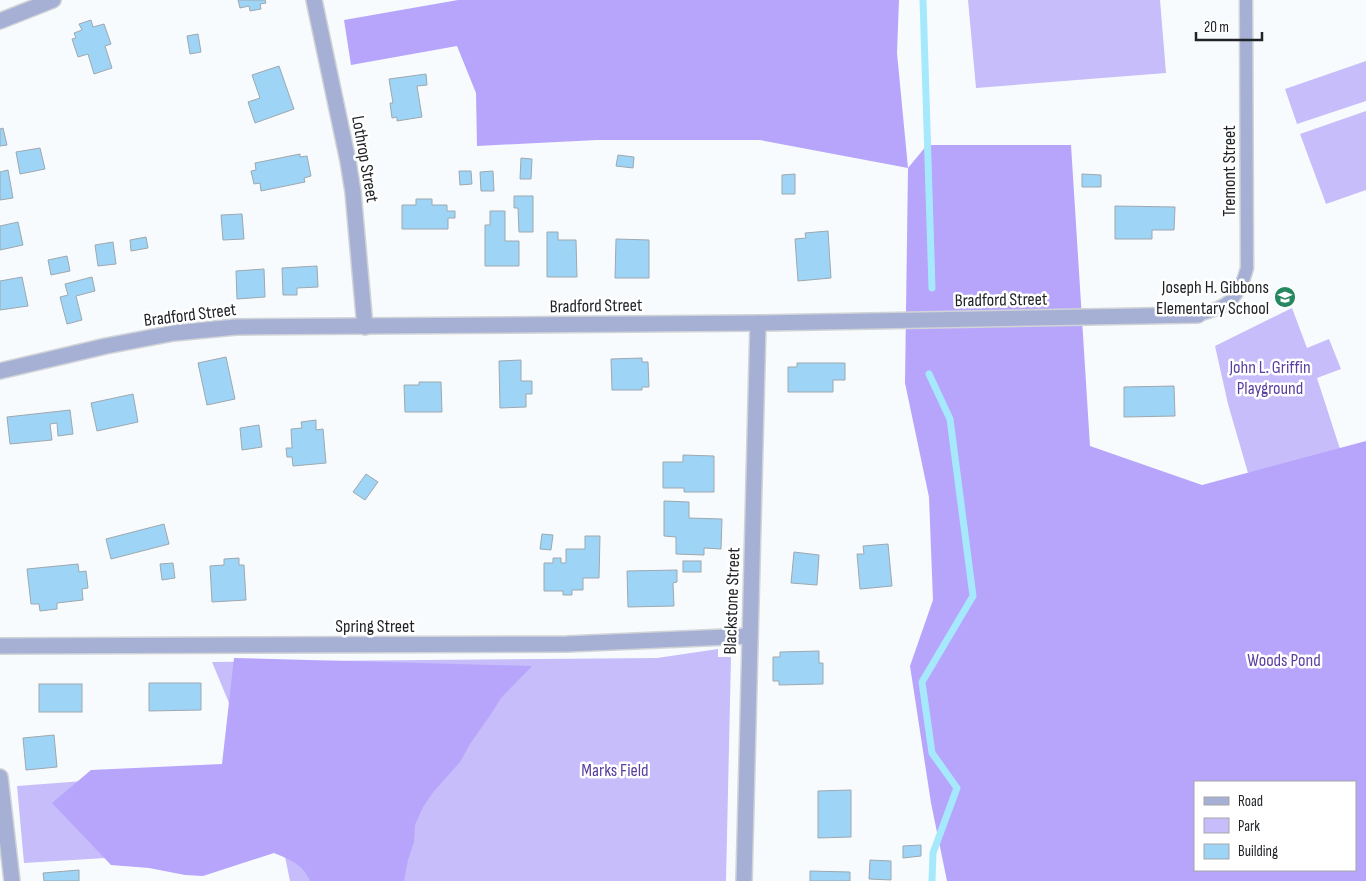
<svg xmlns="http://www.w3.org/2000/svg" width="1366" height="881" viewBox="0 0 1366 881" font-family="'Sofia Sans Condensed',sans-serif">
<rect width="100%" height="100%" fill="#f8fbfe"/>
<g fill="#c7bdfa">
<polygon points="968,0 1160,0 1166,73 976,88"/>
<polygon points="1366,61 1366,101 1297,124 1285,89"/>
<polygon points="1366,111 1366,190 1326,204 1300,134"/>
<polygon points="1292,308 1307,348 1329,339 1341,369 1317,378 1341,452 1248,473 1228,404 1215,346"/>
<polygon points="718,649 718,657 731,657 726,881 290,881 283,847 24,863 17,786 256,768 212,662 657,658"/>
</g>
<g fill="#b6a5fb" fill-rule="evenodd">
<path d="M458,0H899L897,53L908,168L927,145H1071L1090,446L1202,485L1366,441V881H947L931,803L910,666L933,600L929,497L905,383L908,168L760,140H597L477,146L476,93L457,46L351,65L344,20ZM1195,782H1355V870H1195Z"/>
<path d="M234,658L532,666L501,698L491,714L470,744L460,762L434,791L423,807L415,825L414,842L408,860L404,881H310C304,865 289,859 274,853L203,876L185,875L149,868L111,865L52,803L91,770L222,764Z"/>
</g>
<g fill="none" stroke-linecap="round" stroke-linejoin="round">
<g stroke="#a6e9fd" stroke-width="7">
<polyline points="923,0 932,288"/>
<polyline points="929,374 950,419 973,596 922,682 932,753 957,788 933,853 932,881"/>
</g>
</g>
<g fill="#9ed4f5" stroke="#9ea8af">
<polygon points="238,0 265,0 266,3 260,4 261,9 250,11 249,6 240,8"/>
<polygon points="91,20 93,27 104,24 111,44 105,46 112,68 94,74 88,54 78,57 72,39 76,38 74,33 82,30 79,24"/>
<polygon points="198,34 201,52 190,54 187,36"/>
<polygon points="279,66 294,109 255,123 248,102 260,98 252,75"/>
<polygon points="426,74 427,85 417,86 422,117 397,121 397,117 392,118 390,103 393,103 389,79"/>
<polygon points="3,128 7,145 0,146 0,129"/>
<polygon points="40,148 45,169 20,174 16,152"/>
<polygon points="300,154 300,157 307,156 311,176 304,178 305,182 261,191 260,183 254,184 251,171 256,170 255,163"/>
<polygon points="618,155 634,157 633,168 616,166"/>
<polygon points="521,158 532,159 531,179 520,179"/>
<polygon points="8,170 13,198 0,200 0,172"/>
<polygon points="459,171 471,171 472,184 460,185"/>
<polygon points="493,171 494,191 481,191 480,172"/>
<polygon points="795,174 795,194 782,194 782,175"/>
<polygon points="1082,174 1101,175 1101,187 1082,187"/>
<polygon points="514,196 533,196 533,232 519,232 518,208 514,208"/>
<polygon points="416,199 432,199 432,205 447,205 447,211 455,211 455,218 448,218 448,229 402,229 402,205 416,205"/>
<polygon points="1115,206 1175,207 1174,230 1152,230 1152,239 1115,239"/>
<polygon points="490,211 505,211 505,241 519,241 519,266 485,266 485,225 490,225"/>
<polygon points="242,214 244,239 223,240 221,215"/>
<polygon points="18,222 23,245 0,250 0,226"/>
<polygon points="828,231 831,278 798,281 795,239 806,238 805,233"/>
<polygon points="547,232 558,232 558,240 576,240 577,277 547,277"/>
<polygon points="146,237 148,248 131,251 130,240"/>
<polygon points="616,239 649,240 649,278 615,278"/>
<polygon points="113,242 116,264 98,266 95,245"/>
<polygon points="67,256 70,271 51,275 48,260"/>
<polygon points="317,266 318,287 297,288 297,295 283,295 282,268"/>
<polygon points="264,269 265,297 237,299 236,271"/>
<polygon points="22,277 28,306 0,310 0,281"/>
<polygon points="92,277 95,291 76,296 82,320 67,324 60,297 68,295 65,284"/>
<polygon points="226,357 235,399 207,405 198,363"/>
<polygon points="642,358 642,362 648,362 649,387 642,387 642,390 612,390 611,359"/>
<polygon points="521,360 521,381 532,381 532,394 526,394 526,407 500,408 499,361"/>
<polygon points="797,363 845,363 845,380 833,380 833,392 788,392 788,367 797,367"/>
<polygon points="419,382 441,382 442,412 405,412 404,385 419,385"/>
<polygon points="1174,386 1175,416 1124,417 1124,387"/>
<polygon points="133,394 138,422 97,431 91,403"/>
<polygon points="70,410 73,434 58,436 57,423 50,424 52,440 10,444 7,417"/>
<polygon points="316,420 316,430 323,429 326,463 293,466 292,457 287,457 286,448 292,448 291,429 302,428 301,422"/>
<polygon points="259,425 262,447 242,450 240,428"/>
<polygon points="683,455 714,456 714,492 684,492 684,488 663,488 663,462 683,462"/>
<polygon points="366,474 378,482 365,500 353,492"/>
<polygon points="664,501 689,502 689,518 722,519 721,549 704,548 704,555 676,554 676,537 664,536"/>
<polygon points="164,524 169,544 111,559 106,539"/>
<polygon points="542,534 553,535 551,550 540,549"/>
<polygon points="585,536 600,536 599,578 583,578 583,590 572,590 572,595 563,595 563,591 544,591 544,563 553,563 553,558 561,558 561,563 566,563 566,549 585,549"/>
<polygon points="888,544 892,586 860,589 857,554 864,554 863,546"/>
<polygon points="794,552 819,555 817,585 791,583"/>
<polygon points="239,558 239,565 244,565 246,600 212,602 210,566 224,565 224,559"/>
<rect x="683" y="561" width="18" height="11"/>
<polygon points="173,563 175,578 162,580 160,564"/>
<polygon points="78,564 79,572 86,571 88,588 82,589 83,600 57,603 57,609 40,611 39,604 31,604 27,569"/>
<polygon points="677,570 677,582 673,583 674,606 628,607 627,571"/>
<polygon points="819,651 819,663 823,663 823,684 779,685 779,681 773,681 773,657 780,657 780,652"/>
<polygon points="149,683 201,683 201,710 149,711"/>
<rect x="39" y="684" width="43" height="28"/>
<polygon points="54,735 57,767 26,770 23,738"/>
<polygon points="851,790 851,837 818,838 818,791"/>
<polygon points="921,845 921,856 903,858 903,846"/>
<polygon points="870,860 891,861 891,880 869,879"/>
<polygon points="79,870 79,881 44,881 43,873"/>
<polygon points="810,871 850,872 850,881 810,881"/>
</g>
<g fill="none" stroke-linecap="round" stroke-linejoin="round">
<g stroke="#d1d4d7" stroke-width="15">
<path id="service" d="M1198,315C1228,307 1239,299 1247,268L1246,0"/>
</g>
<g stroke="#d1d4d7" stroke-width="18">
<g id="minor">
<polyline points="314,0 348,161 353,192 365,327"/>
<polyline points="0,21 53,0"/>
<polyline points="0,371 106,346 174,333 236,327 758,323 1198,315"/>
<polyline points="0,646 567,644 750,636"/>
<polyline points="0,777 12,881"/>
<polyline points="744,881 758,323"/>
</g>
</g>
<use href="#service" stroke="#a6b0d5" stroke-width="12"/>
<use href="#minor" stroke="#a6b0d5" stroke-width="15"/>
</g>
<defs>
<g id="school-disc" transform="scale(1.125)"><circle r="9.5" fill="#268861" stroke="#fff"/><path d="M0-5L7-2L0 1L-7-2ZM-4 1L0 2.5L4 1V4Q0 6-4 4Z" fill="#fff"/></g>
</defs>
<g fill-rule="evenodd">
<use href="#school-disc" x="1285" y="297"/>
</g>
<g text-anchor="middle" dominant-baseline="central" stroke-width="5" stroke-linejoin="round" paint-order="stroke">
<g font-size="18" fill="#212427" stroke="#fff">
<text transform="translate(365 159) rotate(80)">Lothrop Street</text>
<text transform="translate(1229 171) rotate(-90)">Tremont Street</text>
<text transform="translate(1001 300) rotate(-1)">Bradford Street</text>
<text transform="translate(596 306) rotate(-1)">Bradford Street</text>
<text transform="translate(190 315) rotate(-7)">Bradford Street</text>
<text transform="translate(732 601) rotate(-88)">Blackstone Street</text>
<text x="375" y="626">Spring Street</text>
</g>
<g font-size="18" fill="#212427" stroke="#fff" text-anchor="end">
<text x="1269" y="287">Joseph H. Gibbons<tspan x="1269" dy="21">Elementary School</tspan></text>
</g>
<g font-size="18" fill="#5a3fa0" stroke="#fff">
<text x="1270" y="367">John L. Griffin<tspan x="1270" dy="21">Playground</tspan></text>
<text x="1284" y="660">Woods Pond</text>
<text x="615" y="770">Marks Field</text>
</g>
</g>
<rect x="1194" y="781" width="162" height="90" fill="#ffffff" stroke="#a6a7a9"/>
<rect x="1204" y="797" width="25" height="8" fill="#a6b0d5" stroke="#a6a7a9"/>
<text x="1238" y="806" font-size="15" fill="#212427">Road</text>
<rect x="1204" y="818" width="25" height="15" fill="#c7bdfa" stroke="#a6a7a9"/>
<text x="1238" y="831" font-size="15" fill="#212427">Park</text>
<rect x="1204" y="844" width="25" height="15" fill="#9ed4f5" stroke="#a6a7a9"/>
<text x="1238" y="856" font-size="15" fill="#212427">Building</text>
<path d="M1196 32v8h66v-8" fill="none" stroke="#212427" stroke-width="2.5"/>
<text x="1204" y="32" font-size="15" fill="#212427" stroke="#ffffff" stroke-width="4" paint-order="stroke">20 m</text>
</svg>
